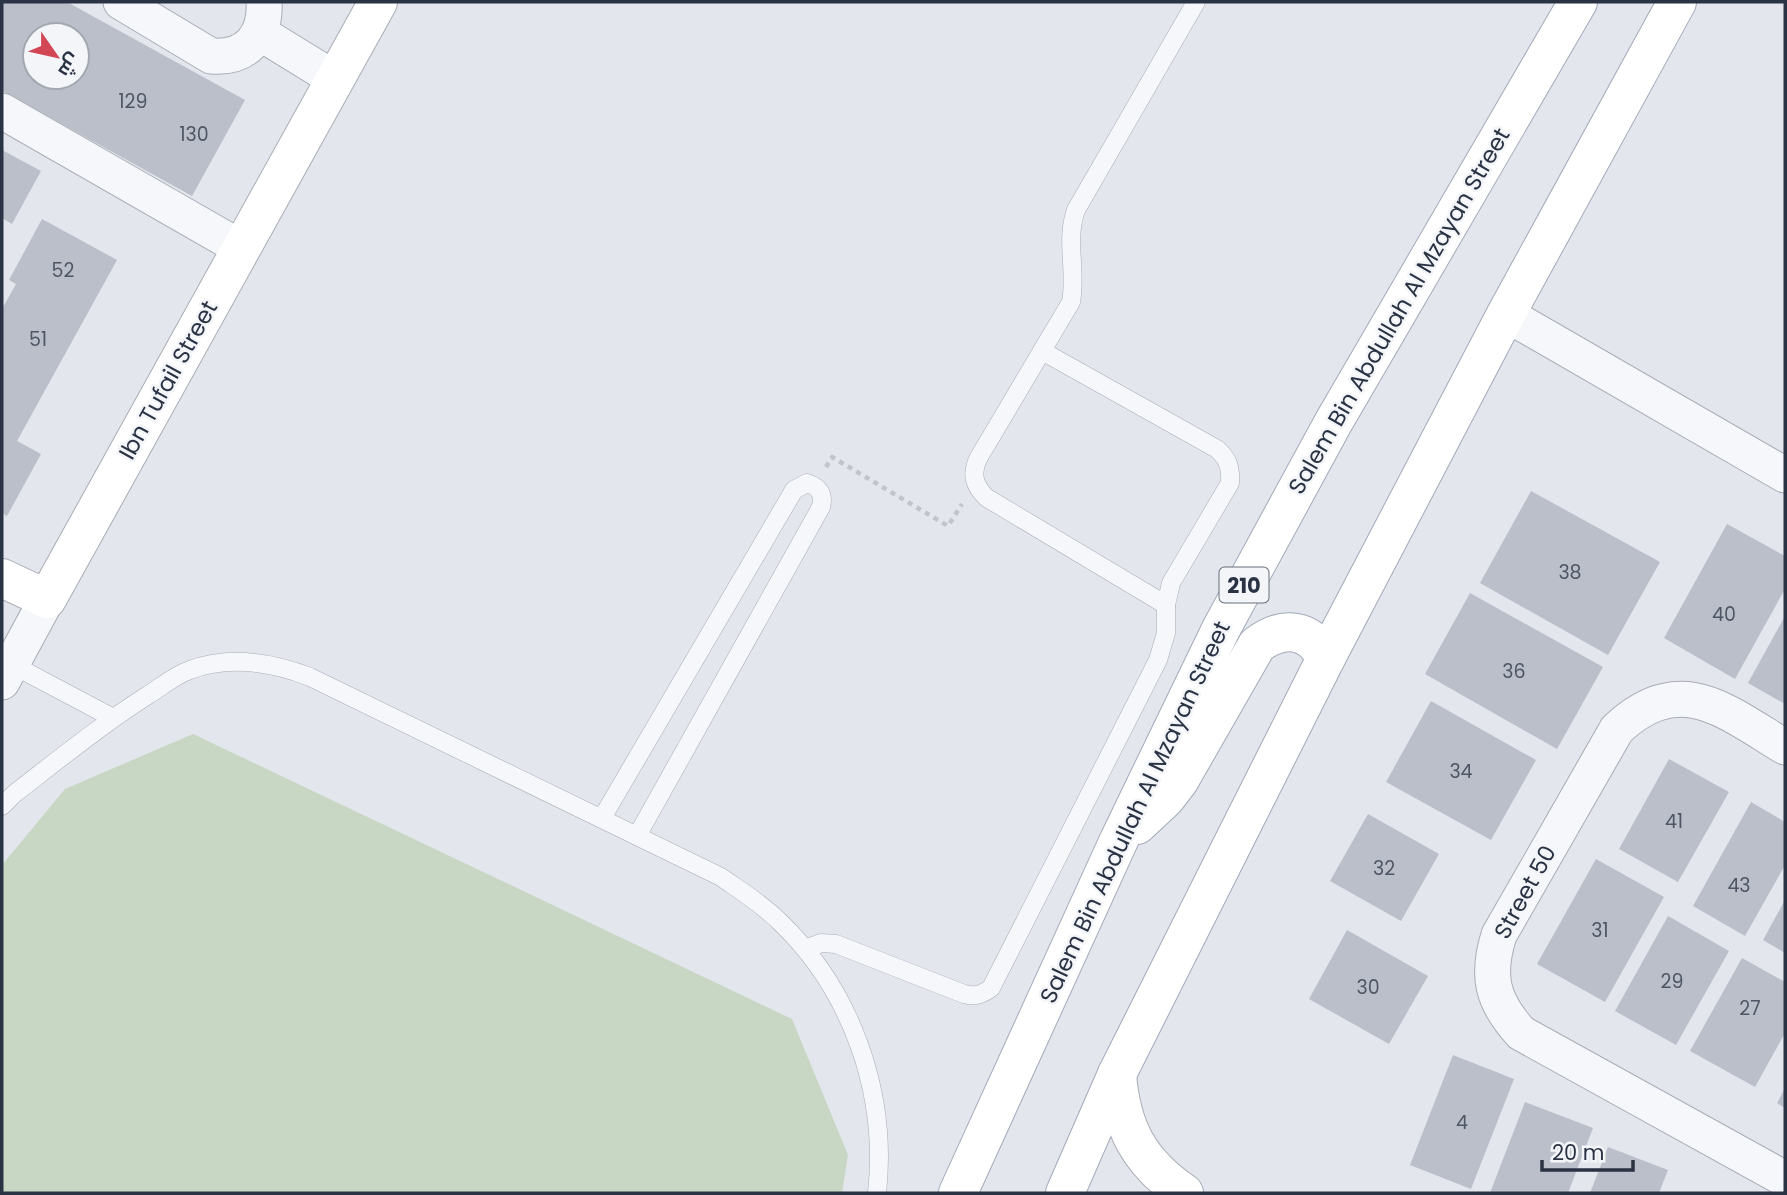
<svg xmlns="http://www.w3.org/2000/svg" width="1787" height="1195" viewBox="0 0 1787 1195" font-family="Poppins,Cairo,sans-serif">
<rect width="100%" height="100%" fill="#e3e6ec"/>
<polygon fill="#c8d6c4" points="193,734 792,1019 848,1155 842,1193 2,1193 2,865 65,789"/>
<g fill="#babfc9" fill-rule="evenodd">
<path d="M2,2H67L245,100L192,196L2,91ZM35,35H77V77H35Z"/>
<polygon points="2,150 41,171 12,224 2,218"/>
<polygon points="42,219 117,260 17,441 41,454 7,516 2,513 2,309 16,284 9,280"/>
<polygon points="1531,491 1660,562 1608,655 1480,583"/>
<polygon points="1727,524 1785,556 1785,589 1735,679 1664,638"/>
<polygon points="1470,593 1603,667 1557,749 1425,674"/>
<polygon points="1785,616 1785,704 1748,683"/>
<polygon points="1431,701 1536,760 1491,840 1386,782"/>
<polygon points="1669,759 1729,792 1678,882 1619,849"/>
<polygon points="1751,802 1785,822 1785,865 1745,936 1693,906"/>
<polygon points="1368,814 1439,854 1401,921 1330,881"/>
<polygon points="1596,859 1664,897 1605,1002 1537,964"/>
<polygon points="1785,900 1785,953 1763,940"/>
<polygon points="1668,916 1729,951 1676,1045 1615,1011"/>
<polygon points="1347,930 1428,976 1389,1044 1309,999"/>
<polygon points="1742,958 1785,982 1785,1033 1755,1087 1690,1051"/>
<polygon points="1453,1055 1514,1079 1471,1189 1410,1165"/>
<polygon points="1785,1088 1785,1108 1777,1103"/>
<polygon points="1525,1102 1593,1128 1568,1193 1490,1193"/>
<polygon points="1608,1147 1668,1170 1659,1193 1590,1193"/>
</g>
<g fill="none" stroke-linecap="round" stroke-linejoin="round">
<g stroke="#a8adb6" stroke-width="19">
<g id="lane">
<path d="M1166,605L987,498C973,485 971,473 979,457L1071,302C1077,271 1065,241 1076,210L1196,2"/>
<polyline points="11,664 113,718"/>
<path d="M2,806L14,794C58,760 101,725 148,695C161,687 175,675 190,670C230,655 271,662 310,677L721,877C741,891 762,904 780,922C852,991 888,1094 877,1193"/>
<path d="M602,818L794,490L807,483C820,487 824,495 821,507L637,836"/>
<path d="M805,949L821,943L836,944L964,994C975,997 981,995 991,988L1158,660L1166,633V605L1171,583L1230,483C1231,467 1228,459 1217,449L1042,351"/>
</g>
</g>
<g stroke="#a8adb6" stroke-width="37">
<g id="street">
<path d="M121,2L211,56C247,59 266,36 264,2"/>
<polyline points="260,33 335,79"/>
<polyline points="2,111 241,248"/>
<polyline points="1506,314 1785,475"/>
<polyline points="2,682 47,599"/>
<path d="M1785,747C1725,711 1680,670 1617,729L1499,935C1486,976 1492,1001 1521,1033L1785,1179"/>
</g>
</g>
<g stroke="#a8adb6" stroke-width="40">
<g id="secondary">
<polyline points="2,578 47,599 378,2"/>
<path d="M1117,1074C1121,1128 1139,1162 1184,1193"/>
</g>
</g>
<g stroke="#a2aab8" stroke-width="40">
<g id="primary">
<path d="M1137,825L1166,798L1179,781L1257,645C1283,625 1310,628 1326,658"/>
<polyline points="958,1193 1119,840 1221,629 1333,423 1578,2"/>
<polyline points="1065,1193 1117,1074 1326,658 1506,314 1677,2"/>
</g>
</g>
<polyline stroke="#c1c4cb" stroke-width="4.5" stroke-dasharray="5 5" stroke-linecap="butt" points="826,467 832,457 948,526 962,504"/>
<use href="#lane" stroke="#f6f7fa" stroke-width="18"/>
<use href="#street" stroke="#f6f7fa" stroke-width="35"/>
<use href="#secondary" stroke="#fff" stroke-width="38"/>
<use href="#primary" stroke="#fff" stroke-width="38"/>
</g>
<g text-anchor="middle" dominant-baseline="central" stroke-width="5" stroke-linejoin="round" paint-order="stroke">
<g font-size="19" fill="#4e5665">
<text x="133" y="101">129</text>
<text x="194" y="134">130</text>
<text x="63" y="270">52</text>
<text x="38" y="339">51</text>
<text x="1570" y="572">38</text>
<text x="1724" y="614">40</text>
<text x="1514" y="671">36</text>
<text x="1461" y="771">34</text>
<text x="1674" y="821">41</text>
<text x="1384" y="868">32</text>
<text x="1739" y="885">43</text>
<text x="1600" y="930">31</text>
<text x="1672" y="981">29</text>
<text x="1368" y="987">30</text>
<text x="1750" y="1008">27</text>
<text x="1462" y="1122">4</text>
</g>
<rect fill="#f3f5f9" stroke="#666d7a" stroke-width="2" x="1219.5" y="567.5" width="49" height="35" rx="5"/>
<g font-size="21" font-weight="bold" fill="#2a3344">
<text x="1244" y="585">210</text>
</g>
<g font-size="23" fill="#2a3344" stroke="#f3f5f9">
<text transform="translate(1399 311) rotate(-60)">Salem Bin Abdullah Al Mzayan Street</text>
<text transform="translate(168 380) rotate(-61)">Ibn Tufail Street</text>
<text transform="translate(1135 812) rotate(-65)">Salem Bin Abdullah Al Mzayan Street</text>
<text transform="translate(1525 892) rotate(-61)">Street 50</text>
</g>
</g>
<rect width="1787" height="1195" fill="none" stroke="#2a3344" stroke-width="7"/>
<g transform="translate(56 56) rotate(124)"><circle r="33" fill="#f3f5f9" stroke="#a3a7b1" stroke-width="2"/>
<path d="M0-5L12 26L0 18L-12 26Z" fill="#d34656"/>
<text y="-10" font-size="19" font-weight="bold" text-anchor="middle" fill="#2a3344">ش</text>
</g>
<path d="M1542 1160v10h91v-10" fill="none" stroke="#2a3344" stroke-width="3.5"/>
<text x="1552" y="1160" font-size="21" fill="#2a3344" stroke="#f3f5f9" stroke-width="5" paint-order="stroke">20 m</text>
</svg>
